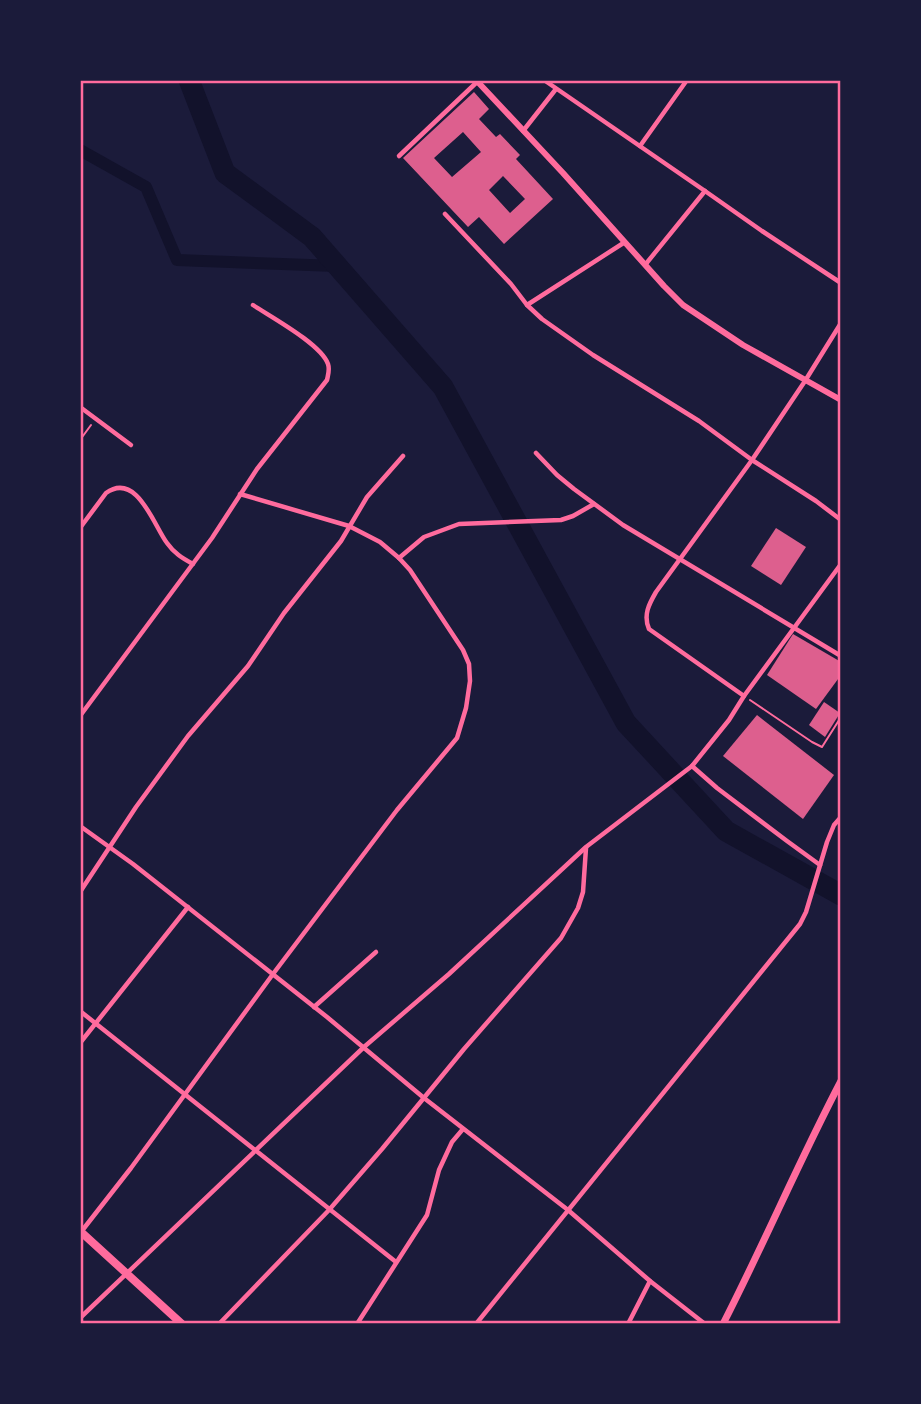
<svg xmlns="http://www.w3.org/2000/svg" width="921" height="1404" viewBox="0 0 921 1404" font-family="'Work Sans',sans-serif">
<rect width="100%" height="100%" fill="#1b1b3a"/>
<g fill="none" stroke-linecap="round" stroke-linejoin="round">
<polyline stroke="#12122b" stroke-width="12" points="80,150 146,187 177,260 337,266"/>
<polyline stroke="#12122b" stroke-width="21" points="189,80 225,173 312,237 443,387 626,723 726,831 841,895"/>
</g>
<g fill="#dd5f8e" fill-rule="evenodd">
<path d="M474,92L489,109L479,119L496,137L500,134L520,155L516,159L553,199L504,244L479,217L468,227L403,158ZM463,132L481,152L452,177L434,158ZM503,176L525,199L510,213L489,190Z"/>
<polygon points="776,528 806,547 781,585 751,566"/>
<polygon points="793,634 841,662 841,675 816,709 767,675"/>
<polygon points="824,702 840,713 825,737 809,725"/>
<polygon points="757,715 834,775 803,819 723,756"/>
</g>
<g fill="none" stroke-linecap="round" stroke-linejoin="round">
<g stroke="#ff6b9d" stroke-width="2">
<polyline points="80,440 91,425"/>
<polyline points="750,700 812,742 822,747 841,717"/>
</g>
<g stroke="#ff6b9d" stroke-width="4.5">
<polyline points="544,80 705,191 762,231 841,283"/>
<polyline points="523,131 556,89"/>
<polyline points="640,146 687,80"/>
<polyline points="399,156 477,82"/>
<polyline points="445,214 511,284 527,305 542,319 593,355 699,421 752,460 816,501 841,520"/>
<polyline points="645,265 705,191"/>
<polyline points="527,305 625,242"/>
<polyline points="80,407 131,445"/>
<polyline points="536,453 557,475 574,489 623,525 841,656"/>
<path d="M80,528L106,493C137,471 154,526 167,543C174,553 182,558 193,564"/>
<polyline points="399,558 424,537 459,524 561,520 573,516 594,504"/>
<path d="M744,696L649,629C643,615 649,604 656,592L752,460L805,381L841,323"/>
<path d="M80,716L212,538L257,469L327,380C328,375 330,370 328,364C321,344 271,317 253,305"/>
<polyline points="692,766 717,788 787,841 820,865"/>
<polyline points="80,826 133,864 327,1017 424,1098 568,1210 650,1281 705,1324"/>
<polyline points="80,892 136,807 188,736 248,666 284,613 341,541 367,497 403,456"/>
<polyline points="314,1007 376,952"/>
<polyline points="80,1011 396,1262"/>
<polyline points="80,1043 188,907"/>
<polyline points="81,1232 131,1168 273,974 397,810 457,738 466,708 470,681 469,664 463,650 410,570 399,558 380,542 349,526 240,494"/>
<polyline points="80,1318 364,1047 449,974 586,847 692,766 729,720 744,696 841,564"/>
<polyline points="219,1324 329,1210 382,1149 464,1049 561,938 578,908 583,892 586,848"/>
<polyline points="357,1324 427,1215 439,1170 452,1142 463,1129"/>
<polyline points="476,1324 800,924 806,912 827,842 834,825 841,817"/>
<polyline points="628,1324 650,1281"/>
</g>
<polyline stroke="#ff6b9d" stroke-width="6" points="476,80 563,173 664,286 683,305 743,345 841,400"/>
<path stroke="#ff6b9d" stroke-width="7" d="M723,1324C764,1244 799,1161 841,1081"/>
<polyline stroke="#ff6b9d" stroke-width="8" points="80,1231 182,1324"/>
</g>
<rect width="921" height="1404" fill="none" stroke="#1b1b3a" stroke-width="164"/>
<rect x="82" y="82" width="757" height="1240" fill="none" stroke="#ff6b9d" stroke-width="2.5"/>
</svg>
